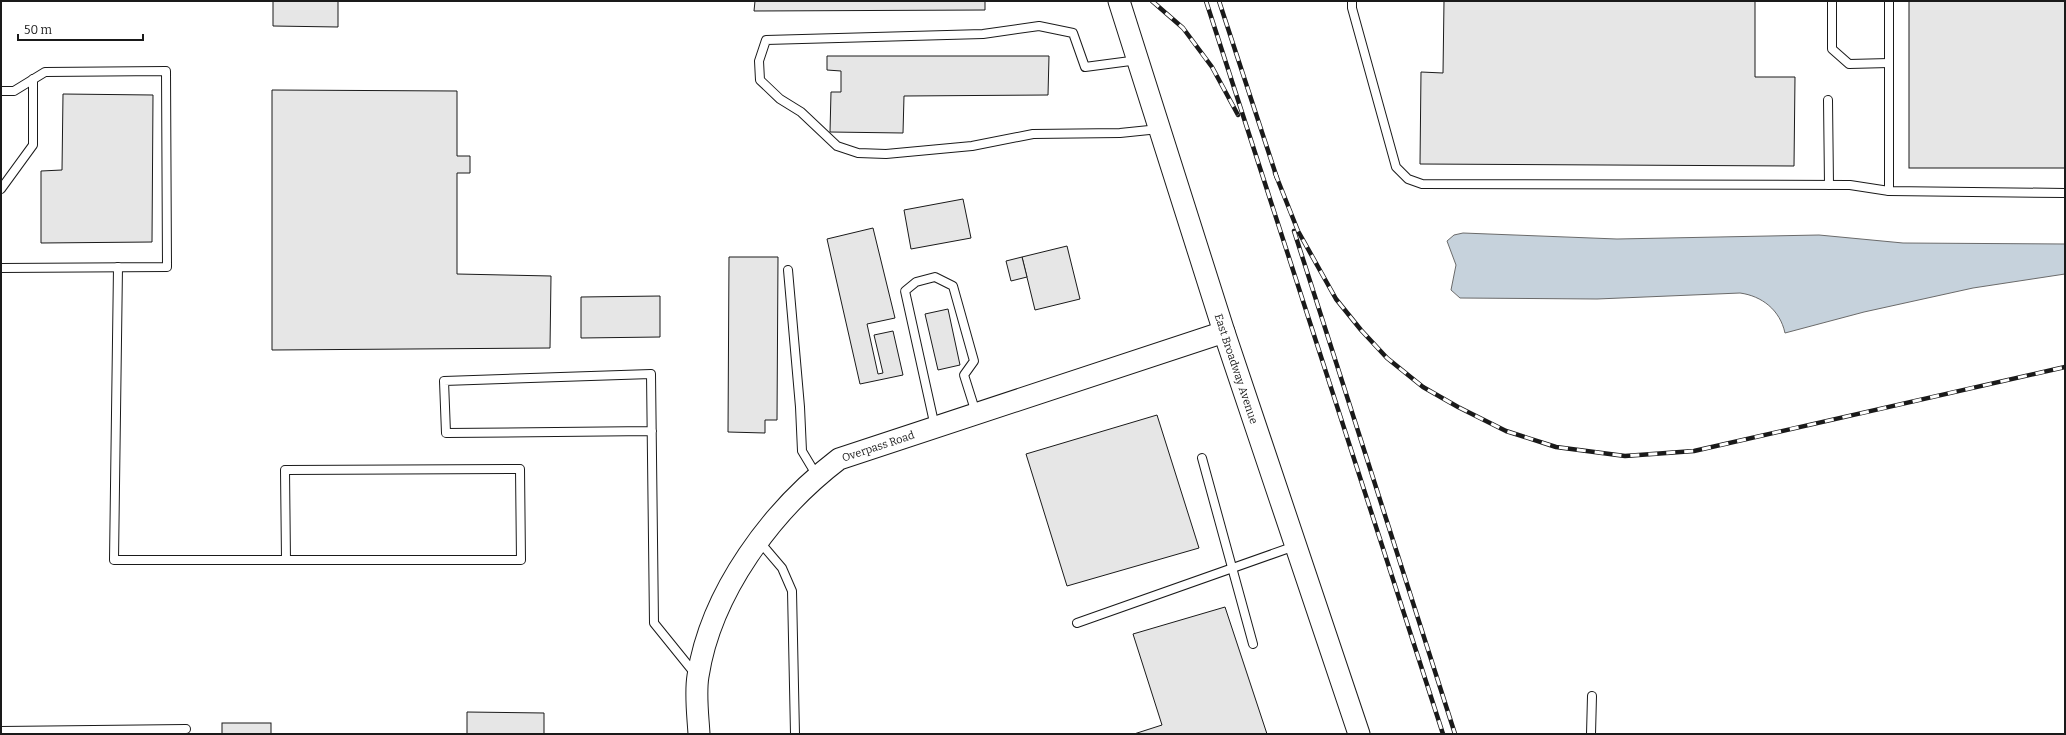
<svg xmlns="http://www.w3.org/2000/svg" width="2066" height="735" viewBox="0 0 2066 735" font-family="Bitter,serif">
<rect width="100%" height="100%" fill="#fff"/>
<path fill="#c6d2dc" stroke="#6a6a6a" d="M1463,233L1617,239L1819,235L1903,243L2065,244V274L1973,288L1864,312L1785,333C1780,310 1762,296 1740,293L1597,299L1460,298L1451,290L1456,265L1447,241L1454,235Z"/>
<g fill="#e6e6e6" stroke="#1a1a1a">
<polygon points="273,1 338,1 338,27 273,26"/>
<polygon points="755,1 985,1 985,10 754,11"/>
<polygon points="1444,1 1755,1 1755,77 1795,77 1794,166 1420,164 1421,72 1443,73"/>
<rect x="1909" y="1" width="156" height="167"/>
<polygon points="827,56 1049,56 1048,95 904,96 903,133 830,132 831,92 841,92 841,71 827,70"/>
<polygon points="272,90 457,91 457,156 470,156 470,173 457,173 457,274 551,276 550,348 272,350"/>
<polygon points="63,94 153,95 152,242 41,243 41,171 62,170"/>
<polygon points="963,199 971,238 911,249 904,210"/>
<polygon points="873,228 895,318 867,324 878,374 883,373 874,335 893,331 903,375 860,384 827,239"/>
<polygon points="1067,246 1080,299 1035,310 1022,257"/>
<polygon points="729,257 778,257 777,420 765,420 765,433 728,432"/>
<polygon points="1022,257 1027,277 1011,281 1006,261"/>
<polygon points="660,296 660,337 581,338 581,297"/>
<polygon points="948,309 960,365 938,370 925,314"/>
<polygon points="1157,415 1199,548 1067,586 1026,454"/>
<polygon points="1225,607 1267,734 1134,734 1162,725 1133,634"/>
<polygon points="467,712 544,713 544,734 467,734"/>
<rect x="222" y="723" width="49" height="11"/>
</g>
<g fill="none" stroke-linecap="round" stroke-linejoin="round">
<g stroke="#1a1a1a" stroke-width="10">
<g id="lane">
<polyline points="1352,1 1352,8 1396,167 1408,179 1422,184 1850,185 1889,191 2065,193"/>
<polyline points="1832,1 1832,49 1849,64 1889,63"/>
<polyline points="1138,60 1085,67 1073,33 1039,26 983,34 766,40 759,61 760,80 780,99 801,112 837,146 858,153 886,154 972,146 1033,134 1120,133 1159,129"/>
<polyline points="1,91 14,91 45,72 166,71 167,267 1,268"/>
<polyline points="1828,100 1829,185"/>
<polyline points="1,189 33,145 33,79"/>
<polyline points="1889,191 1889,1"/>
<polyline points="118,267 114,560 521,560 520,469 285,470 286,560"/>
<polyline points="788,270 800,407 802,451 817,476"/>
<polyline points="935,427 905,291 916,282 935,277 953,286 974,361 964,375 976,413"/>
<polyline points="652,431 446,433 444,381 651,374 654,623 696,675"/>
<polyline points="1202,458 1253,644"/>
<polyline points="759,541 782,568 792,591 795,734"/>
<polyline points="1077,623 1295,546"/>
<polyline points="1,731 186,729"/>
<polyline points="1591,734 1592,696"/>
</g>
</g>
<g stroke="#1a1a1a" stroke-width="23">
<g id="secondary">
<path id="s1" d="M1119,1L1224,332L1359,734"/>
<path id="s2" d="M699,734C698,716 695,694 698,676C711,592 772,510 839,459L1224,332"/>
</g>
</g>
<use href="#lane" stroke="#fff" stroke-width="8"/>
<use href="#secondary" stroke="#fff" stroke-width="21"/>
<g stroke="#1a1a1a" stroke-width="4.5">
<g id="rail">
<polyline points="1152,1 1183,28 1212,67 1238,115"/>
<polyline points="1206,1 1443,734"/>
<polyline points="1219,1 1277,178"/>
<polyline points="1275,173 1298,231 1336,299 1361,330 1387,358 1423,387 1458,407 1506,431 1556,447 1625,456 1694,451 2065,367"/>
<polyline points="1294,231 1455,734"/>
</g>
</g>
<use href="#rail" stroke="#fff" stroke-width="3" stroke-dasharray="9" stroke-linecap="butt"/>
</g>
<g text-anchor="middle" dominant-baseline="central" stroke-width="3" stroke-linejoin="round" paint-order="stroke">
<g font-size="11" fill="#1a1a1a" stroke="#fff">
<text stroke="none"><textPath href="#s1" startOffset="386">East Broadway Avenue</textPath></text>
<text stroke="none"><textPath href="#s2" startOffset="364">Overpass Road</textPath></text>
</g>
</g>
<rect width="2066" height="735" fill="none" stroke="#1a1a1a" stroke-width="4"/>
<path d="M18 34v6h125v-6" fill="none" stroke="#1a1a1a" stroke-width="2"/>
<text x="24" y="34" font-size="12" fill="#1a1a1a" stroke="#ffffff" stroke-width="3" paint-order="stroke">50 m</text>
</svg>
